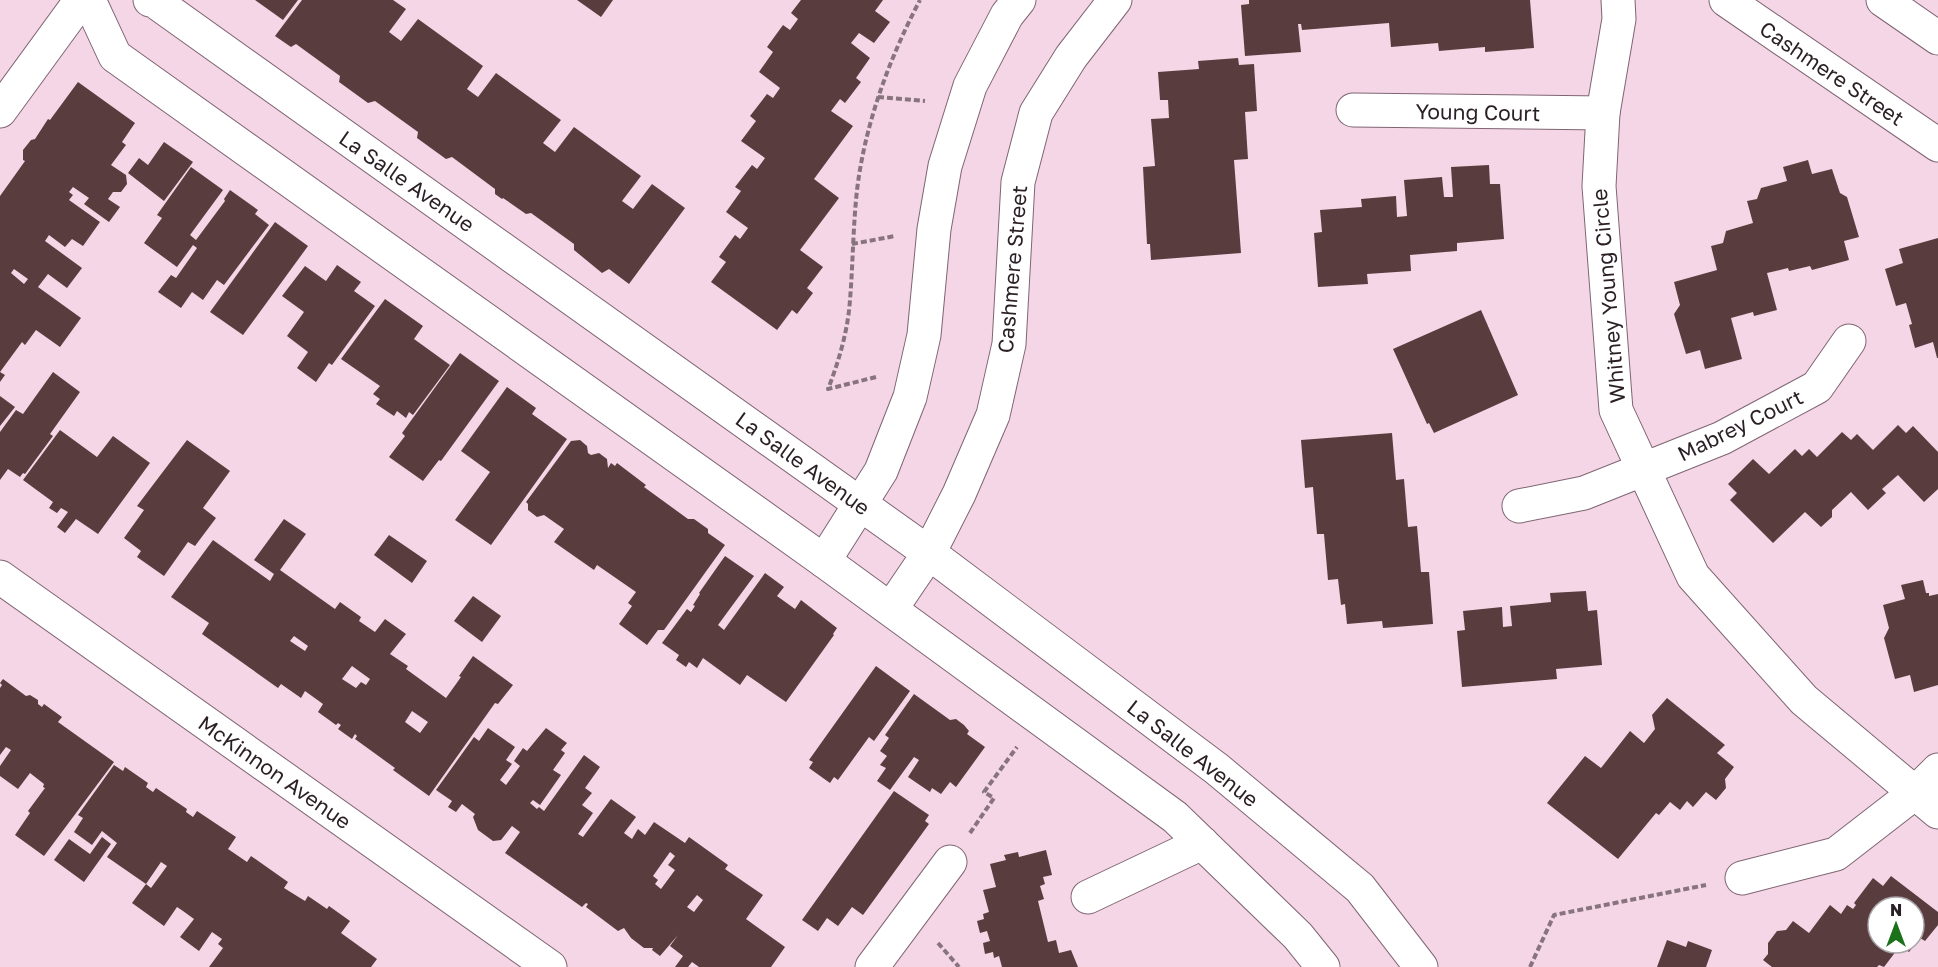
<svg xmlns="http://www.w3.org/2000/svg" width="1938" height="967" viewBox="0 0 1938 967" font-family="'Golos Text',sans-serif">
<rect width="100%" height="100%" fill="#f5d6e6"/>
<g fill="#593d3e" fill-rule="evenodd">
<polygon points="255,0 298,0 283,20"/>
<polygon points="302,0 393,0 406,9 389,32 401,41 418,19 483,66 467,89 478,97 496,73 561,120 543,143 555,152 574,127 641,176 622,201 633,209 652,184 685,208 629,284 609,269 602,273 574,250 574,244 531,213 526,214 503,198 502,199 495,194 495,189 452,157 446,159 417,138 418,132 375,101 368,103 339,82 340,76 296,44 291,47 275,36"/>
<polygon points="577,0 613,0 601,17"/>
<polygon points="801,0 883,0 875,11 890,22 874,43 859,33 851,43 870,58 856,78 861,82 845,103 840,99 831,111 853,126 814,179 839,198 800,250 823,267 807,288 813,293 797,314 792,310 777,330 711,282 726,262 719,257 735,235 740,239 748,228 726,212 741,191 735,187 752,165 757,169 765,158 741,141 756,121 750,116 767,94 773,98 780,88 759,72 773,52 767,47 783,25 790,30 798,19 791,13"/>
<polygon points="1249,0 1530,0 1534,48 1485,52 1485,47 1439,51 1438,43 1391,47 1389,23 1302,30 1301,24 1298,24 1301,52 1245,56 1241,5 1249,4"/>
<polygon points="1238,58 1239,65 1254,64 1257,111 1245,112 1248,159 1234,160 1241,253 1151,260 1150,244 1147,244 1143,167 1155,166 1151,119 1169,118 1168,100 1160,100 1158,72 1199,69 1198,61"/>
<path d="M78,82L135,123L122,142L126,145L111,165L126,175L127,184L121,192H113L108,199L120,207L109,222L84,204L89,198L73,187L69,192L73,195L69,200L100,222L83,246L72,239L65,247L49,235L45,241L82,268L67,288L48,274L38,287L81,318L60,347L36,330L25,345L22,342L0,372L5,375L0,382V196L25,161L23,160V150L31,140L35,139L48,119L50,120ZM14,269L28,279L24,284L11,273Z"/>
<polygon points="164,142 193,162 164,201 128,173 139,158 148,165"/>
<polygon points="1808,160 1812,174 1832,169 1840,193 1847,197 1859,237 1844,241 1849,260 1812,270 1810,266 1789,271 1788,268 1767,273 1777,310 1754,316 1753,312 1731,318 1742,359 1705,369 1700,350 1686,354 1674,314 1680,305 1674,282 1717,270 1711,246 1723,243 1726,231 1753,223 1747,201 1757,199 1761,188 1787,181 1783,167"/>
<polygon points="1489,165 1490,184 1500,184 1504,239 1457,243 1457,251 1410,255 1411,271 1367,274 1368,284 1318,287 1314,233 1322,232 1320,210 1362,207 1361,199 1396,196 1397,217 1407,216 1404,180 1442,177 1444,197 1453,197 1451,167"/>
<polygon points="191,167 223,190 190,235 196,240 225,201 224,199 230,190 258,210 255,214 269,225 224,285 217,280 203,300 192,292 181,308 158,292 171,275 176,278 197,248 193,245 177,267 144,243 162,218 157,215"/>
<polygon points="275,222 308,246 243,335 210,312"/>
<polygon points="1938,238 1938,358 1937,358 1933,342 1915,348 1909,325 1912,324 1906,303 1896,306 1885,269 1903,263 1899,249"/>
<polygon points="337,265 361,282 354,291 375,306 332,365 329,363 316,382 297,368 308,352 287,336 304,312 282,296 305,266 326,281"/>
<polygon points="385,299 423,326 414,339 450,365 413,415 409,412 406,418 397,411 394,416 376,404 380,399 373,394 380,386 341,359"/>
<polygon points="1481,310 1518,395 1434,433 1429,423 1427,424 1393,349"/>
<polygon points="460,353 499,381 441,461 439,460 423,481 389,457 405,436 402,433"/>
<polygon points="53,372 80,392 50,434 53,436 25,474 23,473 20,477 8,469 0,480 0,432 16,410 23,414"/>
<polygon points="507,387 536,408 532,414 567,439 491,545 455,520 490,472 461,451"/>
<polygon points="0,396 15,407 0,426"/>
<polygon points="1898,425 1906,433 1913,426 1938,452 1938,489 1924,502 1898,475 1882,489 1886,493 1868,510 1851,492 1832,510 1832,517 1821,527 1805,512 1773,543 1730,500 1737,493 1728,484 1753,459 1769,474 1795,449 1802,456 1809,449 1817,457 1842,432 1851,440 1857,434 1873,450"/>
<polygon points="60,430 97,457 113,436 150,463 98,534 76,519 65,533 57,527 68,512 61,508 57,513 49,508 53,502 23,480"/>
<polygon points="1392,433 1396,480 1404,479 1408,527 1417,526 1421,572 1429,572 1433,624 1383,628 1382,621 1347,624 1345,604 1341,605 1338,579 1328,580 1324,534 1317,534 1313,487 1305,488 1301,440"/>
<polygon points="187,440 230,471 203,508 216,518 195,546 188,542 164,576 137,557 141,551 124,538 144,510 137,506"/>
<polygon points="580,440 587,446 588,453 591,455 599,453 607,459 608,468 611,463 615,466 617,463 646,485 644,487 688,519 694,519 708,529 708,533 725,545 664,630 658,630 647,645 619,624 632,606 628,603 636,592 597,565 594,570 554,542 564,529 544,515 537,517 528,510 528,504 526,502 571,441"/>
<path d="M284,519L306,534L280,570L335,609L340,602L361,617L359,621L375,632L385,619L406,634L390,654L408,666L406,669L446,698L461,677L459,676L473,656L513,685L498,704L495,703L429,796L393,770L395,768L355,739L357,736L355,734L352,739L338,729L341,725L338,723L336,725L318,712L323,704L305,691L301,698L281,684L278,688L202,634L209,623L171,597L213,540L270,581L274,574L254,560ZM294,636L308,646L305,651L290,641ZM352,666L370,679L366,685L361,682L356,688L342,679ZM412,711L428,722L420,733L405,722Z"/>
<polygon points="389,535 427,561 412,583 374,555"/>
<polygon points="725,556 754,576 718,625 724,630 765,573 784,587 777,596 795,609 801,600 837,628 833,634 834,635 786,702 747,675 740,685 703,658 697,668 689,662 686,667 676,660 679,655 662,643 687,609 691,612 695,606 693,605 700,594 699,593"/>
<polygon points="1923,580 1926,593 1929,593 1929,596 1938,594 1938,685 1914,692 1910,675 1895,679 1884,638 1889,628 1883,605 1905,599 1901,585"/>
<polygon points="1586,591 1588,611 1597,610 1602,665 1556,669 1557,679 1462,687 1457,631 1465,630 1463,611 1502,607 1503,627 1512,626 1510,606 1551,602 1550,593"/>
<polygon points="473,596 501,616 482,642 454,621"/>
<polygon points="876,666 910,691 874,741 869,737 838,780 834,777 830,783 809,768 813,762 809,760"/>
<polygon points="3,679 26,696 30,695 38,700 38,704 42,707 44,704 62,717 58,722 114,762 44,856 15,835 30,813 28,811 45,788 43,787 44,784 30,773 18,789 0,776 0,766 11,750 6,747 0,755 0,688 2,685 0,683"/>
<polygon points="914,694 950,720 956,719 964,725 969,731 967,734 985,747 956,787 950,782 941,794 932,788 930,792 908,777 919,760 914,757 890,790 877,781 886,768 880,765 887,756 880,751 889,738 885,735"/>
<polygon points="1667,698 1725,745 1717,753 1734,767 1725,779 1726,788 1716,800 1706,792 1693,807 1687,801 1680,810 1670,802 1659,815 1656,813 1618,859 1547,803 1585,756 1601,768 1630,731 1644,743 1655,729 1652,715"/>
<path d="M488,728L515,747L506,760L512,764L500,780L506,785L520,766L514,761L523,748L527,751L546,728L567,743L561,750L565,753L553,770L561,775L540,805L533,800L530,803L537,809L539,807L544,811L584,755L600,767L585,788L592,793L582,805L593,813L578,834L583,837L611,799L636,817L624,833L632,839L638,829L645,835L654,822L685,843L689,837L728,865L725,869L763,895L746,919L785,947L771,967H699L692,962L688,967H675L683,956L670,946L678,935L660,956L652,950L653,948H644L631,938L624,928L618,931L586,907L588,904L586,903L582,907L505,853L520,832L512,826L501,840L493,841L478,830L473,817L475,814L462,804L456,812L448,807L452,801L436,790L474,737L479,741ZM670,852L675,856L668,865L675,870L661,889L655,884L658,880L653,876ZM697,895L703,900L694,912L687,907Z"/>
<polygon points="114,765 123,771 125,767 148,783 146,787 153,792 156,788 187,809 186,812 193,817 197,811 236,837 228,849 247,862 251,856 288,882 284,888 305,901 308,896 327,909 329,906 350,921 341,933 377,959 371,967 209,967 223,948 218,944 222,939 212,932 199,951 180,937 194,919 183,911 177,907 164,926 132,903 146,884 151,888 167,866 161,862 146,884 107,857 117,843 102,831 92,845 74,832 83,818 78,815"/>
<polygon points="894,791 929,815 925,821 929,824 863,915 852,907 838,926 827,918 818,931 802,920"/>
<polygon points="102,837 111,844 84,882 54,860 69,839 90,854"/>
<polygon points="1046,850 1052,875 1043,877 1045,884 1040,886 1044,899 1038,901 1048,942 1056,940 1059,953 1071,950 1078,967 1002,967 999,956 994,958 993,952 985,954 983,943 990,941 987,931 980,933 977,921 984,919 983,914 989,912 983,890 996,887 990,864 1006,860 1004,855 1018,852 1019,857"/>
<path d="M1891,876L1938,912V925L1925,941L1920,938L1909,952L1900,946L1884,967L1879,965L1877,967H1772L1763,960L1768,954V943L1777,931L1786,930L1793,921L1809,933L1830,905L1841,914L1847,905L1853,909L1856,905L1854,903L1873,878L1883,886ZM1878,907H1914V943H1878Z"/>
<polygon points="1667,940 1686,947 1688,941 1712,950 1706,967 1657,967"/>
</g>
<g fill="none" stroke-linecap="round" stroke-linejoin="round">
<g stroke="#7f6572" stroke-width="35">
<g id="minor">
<polyline points="89,0 115,56 824,561 1175,817 1298,936 1323,967"/>
<polyline points="150,0 153,0 929,553 1217,769 1360,888 1421,967"/>
<polyline points="1618,0 1619,19 1603,113 1599,186 1616,410 1693,576 1804,700 1938,812"/>
<polyline points="1726,0 1938,145"/>
<polyline points="1883,0 1938,38"/>
<polyline points="1353,110 1603,113"/>
<polyline points="0,111 81,0"/>
<polyline points="1519,506 1584,493 1722,438 1817,387 1849,341"/>
<polyline points="824,561 881,471 910,397 924,335 934,229 945,166 970,86 1007,15 1019,0"/>
<polyline points="0,577 550,967"/>
<polyline points="891,609 929,553 959,494 993,415 1009,344 1018,182 1036,113 1071,57 1115,0"/>
<polyline points="1742,878 1836,854 1916,792 1938,770"/>
<polyline points="1088,897 1202,843"/>
<polyline points="872,967 950,862"/>
</g>
</g>
<g stroke="#88747e" stroke-width="4" stroke-dasharray="6 3" stroke-linecap="butt">
<polyline points="878,97 925,101"/>
<polyline points="852,244 895,236"/>
<path d="M876,377L828,389C839,361 848,330 850,300C853,263 853,227 857,190C865,124 889,59 920,0"/>
<polyline points="970,833 994,798 984,792 1017,747"/>
<polyline points="938,943 959,967"/>
<polyline points="1530,967 1554,915 1706,885"/>
</g>
<use href="#minor" stroke="#fff" stroke-width="33"/>
</g>
<g text-anchor="middle" dominant-baseline="central" stroke-width="6" stroke-linejoin="round" paint-order="stroke">
<g font-size="21" fill="#2a1f25" stroke="#fff">
<text transform="translate(1832 73) rotate(34)">Cashmere Street</text>
<text transform="translate(1478 112) rotate(1)">Young Court</text>
<text transform="translate(407 181) rotate(35)">La Salle Avenue</text>
<text transform="translate(1012 269) rotate(-85)">Cashmere Street</text>
<text transform="translate(1608 296) rotate(-95)">Whitney Young Circle</text>
<text transform="translate(1740 425) rotate(-26)">Mabrey Court</text>
<text transform="translate(803 463) rotate(36)">La Salle Avenue</text>
<text transform="translate(1193 753) rotate(38)">La Salle Avenue</text>
<text transform="translate(275 772) rotate(35)">McKinnon Avenue</text>
</g>
</g>
<g transform="translate(1896 925)"><circle r="28" fill="#ffffff" stroke="#aaa5a8" stroke-width="1.5"/>
<path d="M0-4.5L10 22L0 15L-10 22Z" fill="#1b701a"/>
<text y="-9" font-size="16" font-weight="bold" text-anchor="middle" fill="#2a1f25">N</text>
</g>
</svg>
